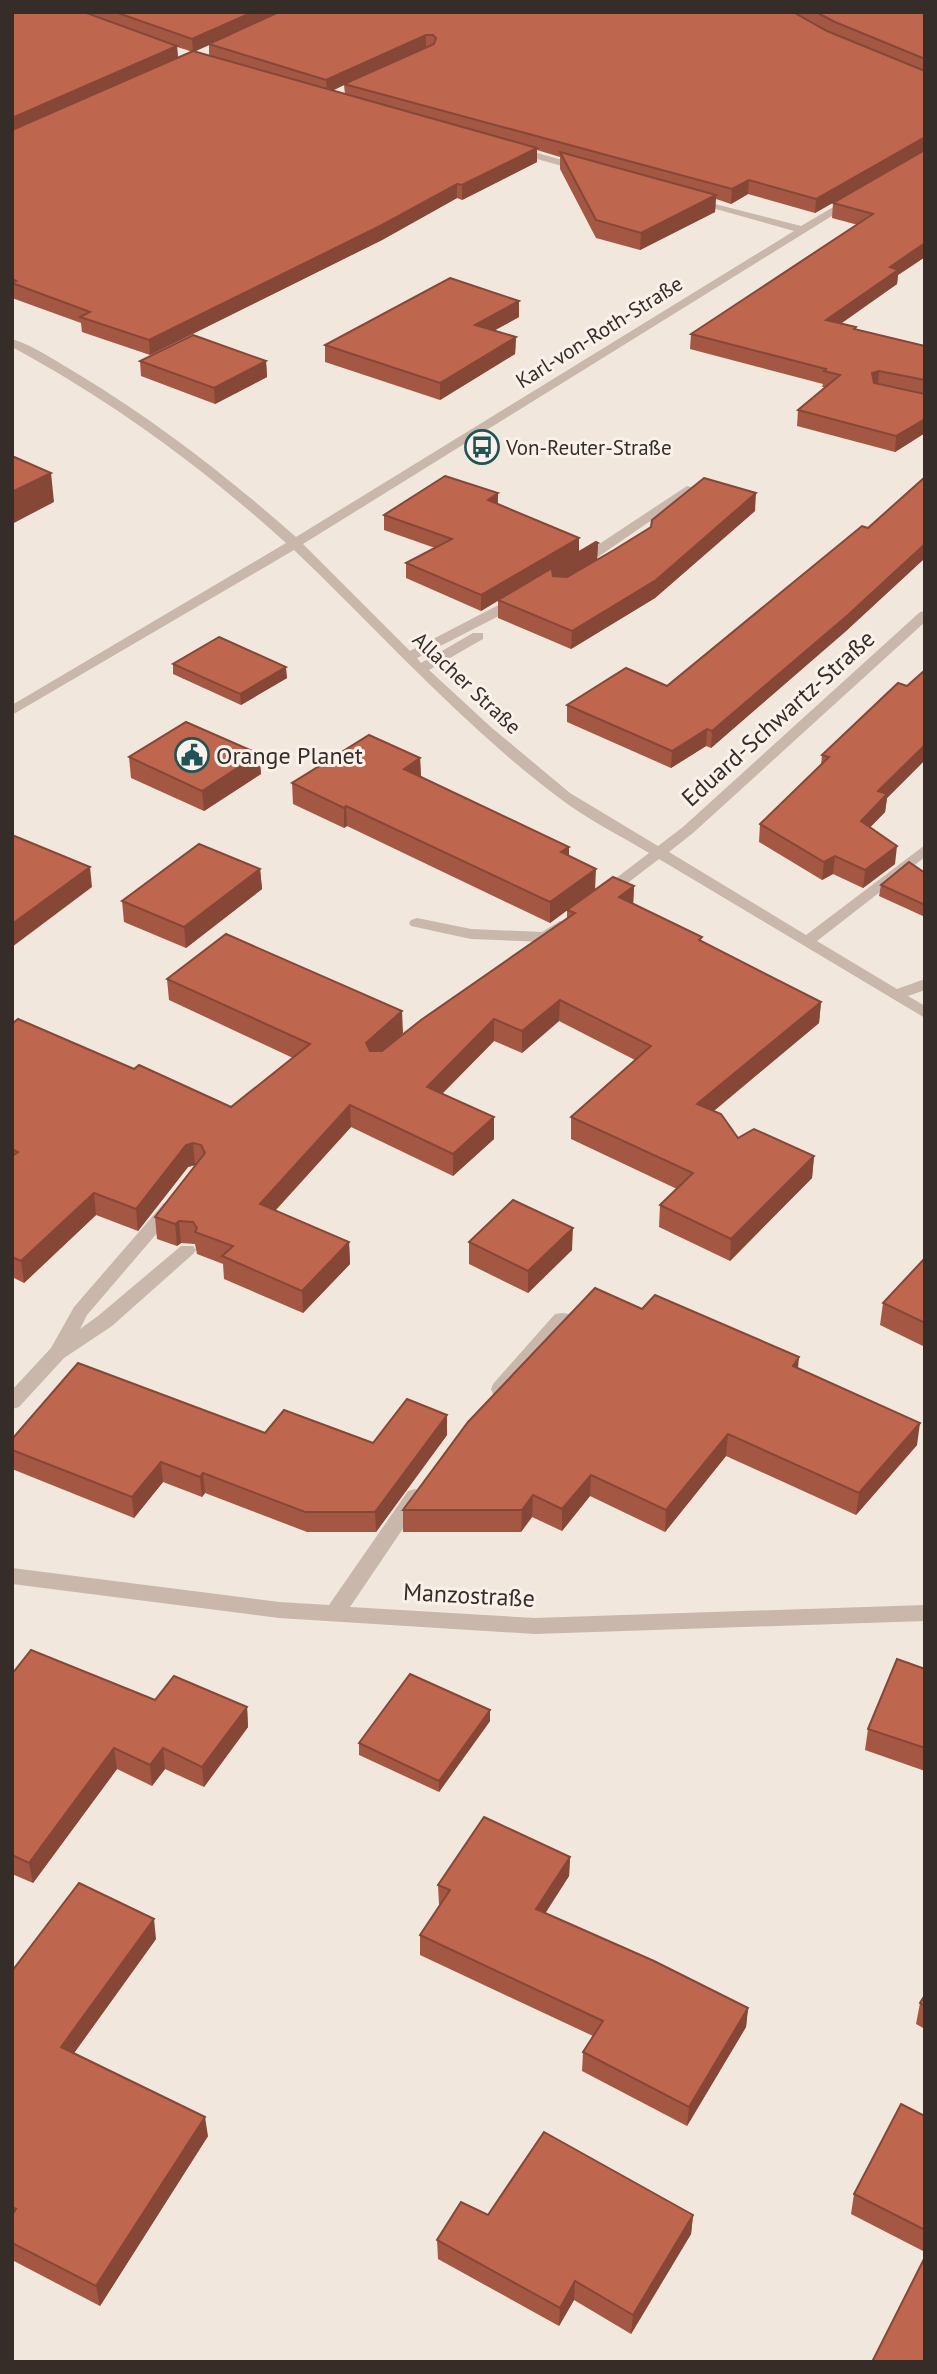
<svg xmlns="http://www.w3.org/2000/svg" width="937" height="2374" viewBox="0 0 937 2374" font-family="'PT Sans',sans-serif">
<rect width="100%" height="100%" fill="#f1e7dd"/>
<g fill="none" stroke-linecap="round" stroke-linejoin="round">
<g fill="#c8b7aa" fill-rule="evenodd">
<polygon points="516,147 584,166 585,168 580,171 512,152 511,150"/>
<path d="M852,196L856,197V201L303,544L410,651L512,598H522V604L417,658L421,663L473,633H483V639L429,670L492,728L570,793L658,846L683,827L920,612L925,611V622L693,833L669,852L806,935L925,845V857L817,941L897,989L925,979V990L908,996L925,1006V1018L659,859L608,898H598L595,895L598,892L649,853C619,835 585,818 558,797C461,724 381,633 294,550L12,715V705L286,543C202,467 112,401 12,347V339C35,346 57,362 78,374C156,421 228,477 296,537L794,231L691,202V198L801,226Z"/>
<polygon points="687,486 691,487 691,493 582,568 572,568 572,562"/>
<polygon points="417,918 471,929 542,932 560,921 568,926 545,942 471,939 411,926 409,923 411,920"/>
<polygon points="170,1201 179,1207 176,1211 87,1315 80,1329 98,1316 181,1246 193,1246 196,1250 193,1254 112,1326 64,1358 19,1407 12,1409 12,1390 51,1348 74,1307 164,1203"/>
<polygon points="562,1313 569,1314 571,1319 569,1324 507,1394 493,1394 491,1389 493,1384 555,1314"/>
<polygon points="415,1489 422,1491 425,1496 350,1607 535,1618 925,1605 925,1621 535,1634 279,1618 12,1584 12,1568 279,1602 329,1605 408,1491"/>
</g>
</g>
<g fill="#a45843" fill-rule="evenodd">
<path d="M12,12H925V257L898,275L897,284L841,323L856,329L925,346V433L895,452L797,426L798,410L825,387H822L823,384L690,349L691,334L858,225L832,218L833,203L915,155L815,213L748,194L731,204L716,199L715,212L640,250L596,238L560,169V157L537,150V162L462,200L457,198L382,240L150,355L82,332L81,323L12,298ZM209,45V56L194,52L196,51ZM177,47L187,50L192,52L178,58ZM344,85L345,94L332,91Z"/>
<polygon points="519,317 495,330 516,337 515,354 440,400 325,362 325,345"/>
<polygon points="140,361 266,361 267,377 215,404 141,376"/>
<polygon points="925,477 925,558 846,631 711,748 706,746 671,768 567,722 567,705 667,686 868,528"/>
<polygon points="498,493 498,504 579,552 598,543 597,559 755,511 655,598 571,649 498,618 498,600 481,611 406,578 406,563 435,548 384,530 384,515"/>
<polygon points="173,664 287,678 241,705 173,674"/>
<polygon points="925,670 925,760 887,798 885,812 870,827 895,864 863,888 833,874 822,880 759,842 760,824 821,765 822,755 907,686"/>
<polygon points="259,754 261,774 204,811 131,778 129,757"/>
<polygon points="420,758 421,777 569,856 595,890 634,886 633,904 702,941 821,1002 819,1023 713,1111 738,1138 814,1156 812,1178 730,1261 659,1227 660,1205 677,1189 571,1139 571,1117 635,1060 559,1021 522,1053 494,1041 442,1094 494,1117 494,1139 453,1176 351,1127 275,1211 349,1242 350,1264 303,1313 224,1279 223,1264 197,1254 195,1244 181,1243 177,1246 157,1239 155,1217 195,1165 188,1167 138,1231 96,1215 24,1283 12,1277 12,1024 134,1069 231,1107 293,1058 169,1000 167,979 403,1033 382,1051 567,919 567,910 550,923 347,826 344,828 293,804 292,783"/>
<polygon points="260,869 262,889 186,948 124,922 122,901"/>
<polygon points="925,873 925,917 879,896 881,885"/>
<polygon points="469,1242 572,1250 528,1293 469,1264"/>
<polygon points="925,1258 925,1347 880,1325 883,1303"/>
<polygon points="642,1309 798,1368 917,1445 856,1515 726,1456 665,1532 590,1496 562,1531 532,1517 521,1532 403,1532 403,1510"/>
<polygon points="265,1433 373,1443 447,1435 376,1532 307,1532 205,1493 202,1497 163,1482 134,1518 12,1469 12,1439"/>
<polygon points="925,1669 925,1771 865,1750 868,1729"/>
<polygon points="12,1674 155,1700 247,1707 248,1727 204,1787 165,1769 152,1786 117,1769 33,1883 12,1874"/>
<polygon points="490,1710 490,1721 439,1792 359,1755 359,1743"/>
<polygon points="570,1857 569,1876 545,1913 748,2008 746,2027 687,2126 582,2071 583,2052 593,2036 420,1955 420,1935 440,1905 439,1904 438,1885"/>
<polygon points="156,1939 74,2053 208,2136 100,2306 12,2260 12,1971"/>
<polygon points="925,1995 925,2029 916,2024 920,2003"/>
<polygon points="925,2116 925,2252 851,2214 854,2194"/>
<polygon points="488,2215 693,2215 691,2234 631,2334 574,2300 559,2326 438,2259 437,2240"/>
</g>
<g fill="#864737">
<polygon points="253,12 284,12 193,52 192,39"/>
<polygon points="426,35 426,49 344,84 344,85 327,93 326,80"/>
<polygon points="177,46 178,59 12,132 12,118"/>
<polygon points="925,137 924,151 815,213 816,199"/>
<polygon points="537,148 537,162 462,200 462,185"/>
<polygon points="749,180 748,194 731,204 732,189"/>
<polygon points="457,184 457,198 382,240 150,355 149,340"/>
<polygon points="716,195 715,212 640,250 641,233"/>
<polygon points="925,243 925,257 898,275 897,284 825,335 826,320 890,267"/>
<polygon points="519,301 519,317 475,341 475,325"/>
<polygon points="516,337 515,354 440,400 440,383"/>
<polygon points="266,361 267,377 215,404 214,388"/>
<polygon points="879,371 878,386 871,388 872,373"/>
<polygon points="925,419 925,433 895,452 896,436"/>
<polygon points="51,473 54,502 12,524 12,492"/>
<polygon points="498,493 497,508 488,500"/>
<polygon points="756,493 755,511 655,598 571,649 572,631"/>
<polygon points="579,538 579,553 481,611 481,595"/>
<polygon points="598,543 597,561 552,588 552,570"/>
<polygon points="925,544 925,558 846,631 711,748 712,731"/>
<polygon points="286,667 287,678 241,705 240,694"/>
<polygon points="707,729 706,746 671,768 672,751"/>
<polygon points="925,745 925,760 887,798 885,812 859,839 861,821 878,791"/>
<polygon points="259,754 261,774 204,811 202,791"/>
<polygon points="420,758 421,778 404,769"/>
<polygon points="346,806 347,826 344,828 344,808"/>
<polygon points="897,846 895,864 863,888 865,870"/>
<polygon points="569,847 569,867 561,852"/>
<polygon points="835,856 833,874 822,880 824,862"/>
<polygon points="90,867 92,887 12,947 12,924"/>
<polygon points="260,869 262,889 186,948 184,927"/>
<polygon points="596,869 595,890 550,923 550,902"/>
<polygon points="634,886 633,908 619,897"/>
<polygon points="560,1000 559,1021 522,1053 522,1031"/>
<polygon points="821,1002 819,1023 696,1126 697,1104"/>
<polygon points="402,1011 403,1033 367,1065 366,1043"/>
<polygon points="494,1019 494,1041 427,1109 427,1087"/>
<polygon points="350,1105 351,1127 261,1226 260,1204"/>
<polygon points="494,1117 494,1139 453,1176 453,1154"/>
<polygon points="193,1143 195,1165 188,1167 138,1231 136,1209 186,1145"/>
<polygon points="814,1156 812,1178 730,1261 731,1239"/>
<polygon points="94,1193 96,1215 24,1283 21,1261"/>
<polygon points="179,1221 181,1243 177,1246 175,1224"/>
<polygon points="573,1228 572,1250 528,1293 528,1271"/>
<polygon points="349,1242 350,1264 303,1313 302,1291"/>
<polygon points="799,1357 797,1379 793,1366"/>
<polygon points="447,1415 447,1435 376,1532 375,1512"/>
<polygon points="920,1423 917,1445 856,1515 859,1493"/>
<polygon points="728,1434 726,1456 665,1532 666,1510"/>
<polygon points="161,1462 163,1482 134,1518 132,1497"/>
<polygon points="203,1473 205,1493 202,1497 200,1477"/>
<polygon points="591,1475 590,1496 562,1531 562,1509"/>
<polygon points="533,1495 532,1517 521,1532 522,1510"/>
<polygon points="247,1707 248,1727 204,1787 202,1767"/>
<polygon points="490,1710 490,1721 439,1792 439,1781"/>
<polygon points="114,1748 117,1769 33,1883 29,1863"/>
<polygon points="163,1748 165,1769 152,1786 150,1765"/>
<polygon points="570,1857 569,1876 536,1928 536,1909"/>
<polygon points="154,1919 156,1939 64,2067 61,2047"/>
<polygon points="748,2008 746,2027 687,2126 689,2107"/>
<polygon points="205,2117 208,2136 100,2306 96,2286"/>
<polygon points="693,2215 691,2234 631,2334 633,2315"/>
<polygon points="575,2281 574,2300 559,2326 560,2308"/>
</g>
<g fill="#bf664e" stroke="#864737" stroke-width="2">
<polygon points="12,12 84,12 177,46 12,118"/>
<polygon points="115,12 253,12 192,39"/>
<polygon points="279,12 793,12 827,31 925,71 925,137 816,199 749,180 732,189 344,84 434,44 436,38 433,35 426,35 326,80 209,44"/>
<polygon points="816,12 925,12 925,59 835,22"/>
<polygon points="193,51 537,148 462,185 457,184 382,225 149,340 80,317 90,312 12,283 12,282 16,281 12,279 12,130"/>
<polygon points="925,150 925,243 890,267 898,270 826,320 856,327 854,329 925,346 925,380 879,371 872,373 874,383 925,394 925,419 896,436 798,410 840,375 824,371 826,369 691,334 873,214 833,203"/>
<polygon points="560,152 716,195 641,233 596,220"/>
<polygon points="450,278 519,301 475,325 516,337 440,383 325,345"/>
<polygon points="193,335 266,361 214,388 140,361"/>
<polygon points="12,456 51,473 12,492"/>
<polygon points="445,476 498,493 488,500 579,538 481,595 406,563 452,539 384,515"/>
<polygon points="925,477 925,544 848,615 712,731 707,729 672,751 567,705 626,668 667,686 862,526 868,528"/>
<polygon points="704,478 756,493 656,580 572,631 498,600 596,542 598,543 552,570 553,576 567,577 614,550 651,527 652,520"/>
<polygon points="219,637 286,667 240,694 173,664"/>
<polygon points="925,670 925,745 878,791 887,794 861,821 897,846 865,870 835,856 824,862 760,824 829,757 822,755 898,683 907,686"/>
<polygon points="186,722 259,754 202,791 129,757"/>
<polygon points="369,735 420,758 404,769 569,847 561,852 596,869 550,902 346,806 344,808 292,783"/>
<polygon points="12,835 90,867 12,924"/>
<polygon points="199,844 260,869 184,927 122,901"/>
<polygon points="909,862 925,873 925,905 881,885"/>
<polygon points="613,877 634,886 619,897 702,937 699,940 821,1002 697,1104 721,1114 738,1138 754,1129 814,1156 731,1239 660,1205 693,1173 571,1117 651,1046 560,1000 522,1031 494,1019 427,1087 494,1117 453,1154 350,1105 260,1204 349,1242 302,1291 222,1256 233,1246 195,1232 197,1228 193,1222 179,1221 175,1224 155,1217 205,1153 201,1145 193,1143 186,1145 136,1209 94,1193 21,1261 12,1257 12,1156 18,1152 12,1149 12,1024 18,1019 134,1069 139,1065 231,1107 310,1044 167,979 226,934 402,1011 366,1043 370,1051 382,1051 421,1020 575,913 567,910"/>
<polygon points="513,1200 573,1228 528,1271 469,1242"/>
<polygon points="925,1258 925,1323 883,1303"/>
<polygon points="595,1288 642,1309 655,1295 799,1357 793,1366 920,1423 859,1493 728,1434 666,1510 591,1475 562,1509 533,1495 522,1510 403,1510 468,1422"/>
<polygon points="78,1363 265,1433 284,1410 373,1443 407,1399 447,1415 375,1512 305,1512 203,1473 200,1477 161,1462 132,1497 12,1450 12,1439"/>
<polygon points="31,1650 155,1700 174,1676 247,1707 202,1767 163,1748 150,1765 114,1748 29,1863 12,1855 12,1674"/>
<polygon points="897,1659 925,1669 925,1748 868,1729"/>
<polygon points="410,1674 490,1710 439,1781 359,1743"/>
<polygon points="484,1817 570,1857 536,1909 654,1961 748,2008 689,2107 583,2052 603,2021 420,1935 450,1890 438,1885"/>
<polygon points="79,1883 154,1919 61,2047 205,2117 96,2286 12,2243 12,2215 16,2209 12,2207 12,1971"/>
<polygon points="925,1995 925,2006 920,2003"/>
<polygon points="901,2104 925,2116 925,2230 854,2194"/>
<polygon points="544,2132 693,2215 633,2315 575,2281 560,2308 437,2240 461,2202 488,2215"/>
<polygon points="925,2257 925,2362 872,2362"/>
</g>
<defs>
<g id="bus-ring" transform="scale(1.75)"><circle r="9.5" fill="#f9f1ea" stroke="#215355" stroke-width="1.5"/><path d="M-5-6H5V4H4V6H2V4H-2V6H-4V4H-5ZM-3.5-4V0h7V-4ZM-3.5 1.2v1.5H-2V1.2ZM2 1.2v1.5H3.5V1.2Z" fill="#215355"/></g>
<g id="civic-ring" transform="scale(1.75)"><circle r="9.5" fill="#f9f1ea" stroke="#215355" stroke-width="1.5"/><path d="M-.6-6.5H3V-4.5H.6V-3L4-1V1h2V6H-6V1h2V-1L-.6-3ZM-1.2 2.5V6h2.4V2.5Z" fill="#215355"/></g>
</defs>
<g fill-rule="evenodd">
<use href="#bus-ring" x="482" y="447"/>
<use href="#civic-ring" x="192" y="755"/>
</g>
<g text-anchor="middle" dominant-baseline="central" stroke-width="6" stroke-linejoin="round" paint-order="stroke">
<g font-size="21" fill="#362d29" stroke="#f9f1ea">
<text transform="translate(599 332) rotate(-32)">Karl-von-Roth-Straße</text>
<text transform="translate(467 683) rotate(43)">Allacher Straße</text>
</g>
<g font-size="21" fill="#362d29" stroke="#f9f1ea" text-anchor="start">
<text x="506" y="447">Von-Reuter-Straße</text>
</g>
<g font-size="24" fill="#362d29" stroke="#f9f1ea">
<text transform="translate(778 718) rotate(-42)">Eduard-Schwartz-Straße</text>
<text transform="translate(469 1595) rotate(3)">Manzostraße</text>
</g>
<g font-size="24" fill="#362d29" stroke="#f9f1ea" text-anchor="start">
<text x="216" y="755">Orange Planet</text>
</g>
</g>
<rect width="937" height="2374" fill="none" stroke="#362d29" stroke-width="28"/>
</svg>
